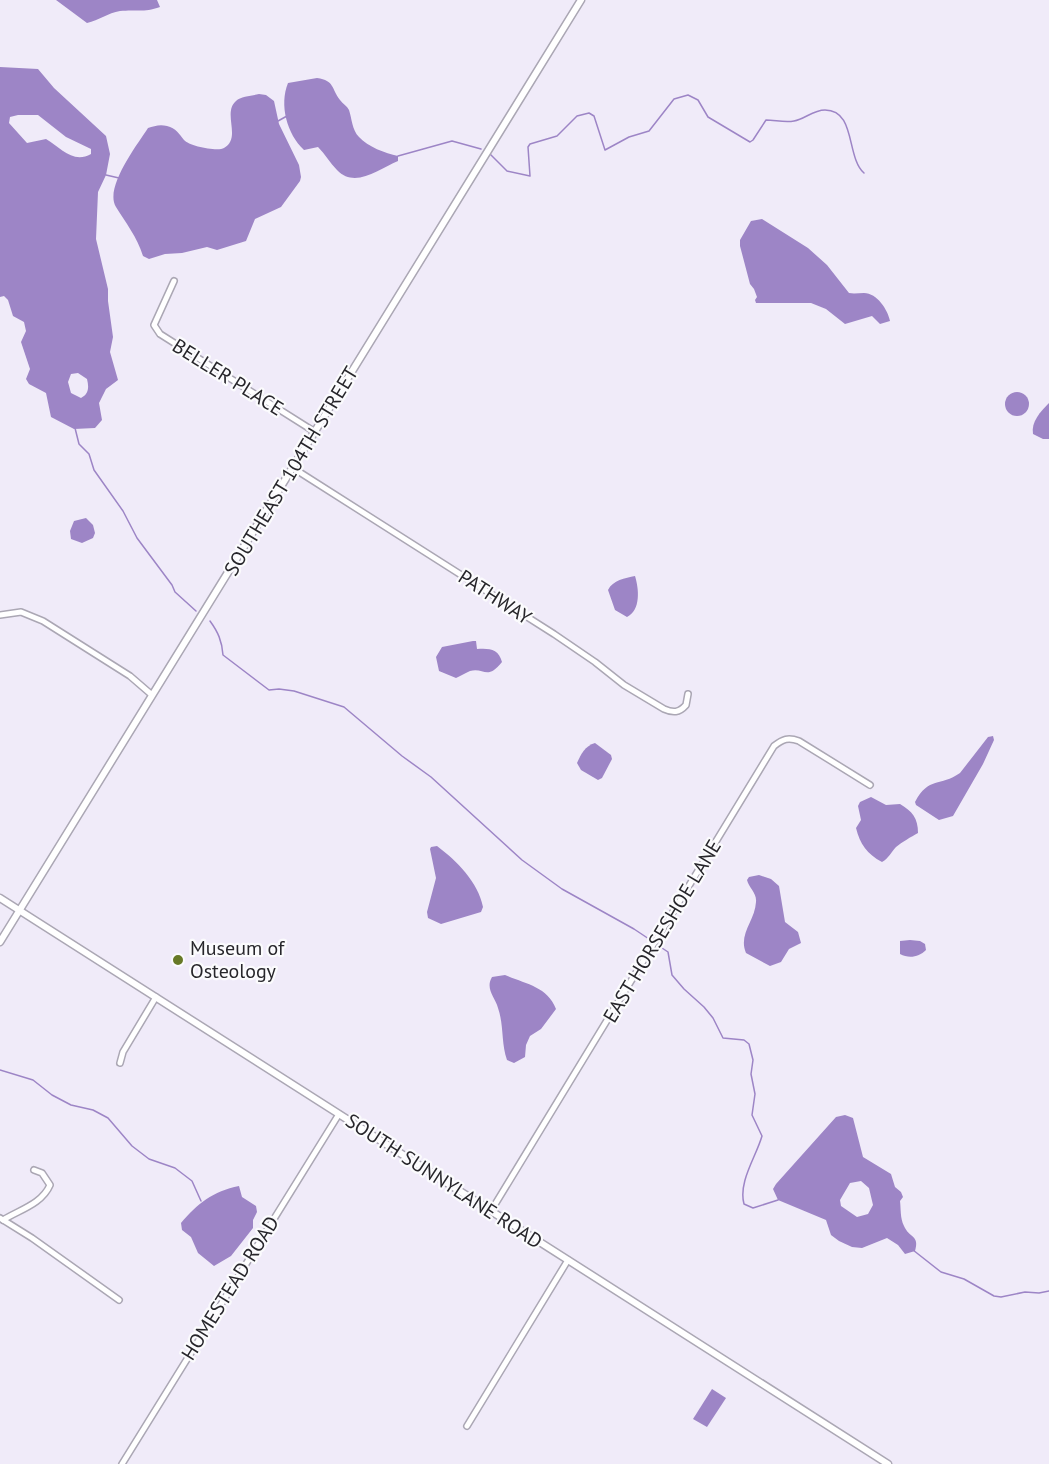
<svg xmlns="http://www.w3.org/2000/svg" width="1049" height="1464" viewBox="0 0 1049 1464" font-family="'PT Sans',sans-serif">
<rect width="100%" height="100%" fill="#f0ebf9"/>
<g fill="#9d85c6" fill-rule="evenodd">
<path d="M56,0H157L160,7C143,13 136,9 120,11C108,13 99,20 87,23Z"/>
<path d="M0,67L38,69L54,88L106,136L110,154L106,175L98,192L96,239L108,289V301L113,337L110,352L118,380L106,389L99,403L102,420L95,428L74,429L51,417L46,393L29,384L26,379L30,369L21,342L26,331L24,322L13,316L8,300L4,296L0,297ZM18,115H38L66,137L91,149V154C73,164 61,148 46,139L27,143L9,123L10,117ZM78,373L87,379C89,387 89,394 81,398L71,393L68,382L71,374Z"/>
<path d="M317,78C335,81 331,88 340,100C343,104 347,106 349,110C352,119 352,130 359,137C368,147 385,153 398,156V161C379,169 355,189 337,170C330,163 325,154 318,147L304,150C287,134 279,105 288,83Z"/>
<path d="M259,94L266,95L274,101L279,124L299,165L301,177L300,181L281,207L255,219L246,241L217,250L207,247L182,253L165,254L149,259L143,256C137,237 126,223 116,207C104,188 137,145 148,128C154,126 160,124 167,126C176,128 179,134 184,140C189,146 218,152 224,148C242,138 222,113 236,101C241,96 252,96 259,94Z"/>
<path d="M762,219L808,248L827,265L849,293C854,294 859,293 864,293C877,293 888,310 890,321L880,324L872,316L845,324L826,309L811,303H756L755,300L757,297L754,289L750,284L740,246V240L751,221Z"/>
<circle cx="1017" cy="404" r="12"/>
<path d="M1049,403V439H1043L1033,434C1031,422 1040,412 1049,403Z"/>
<polygon points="86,518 93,525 95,533 93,538 82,543 71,539 70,531 74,521"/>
<path d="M635,576C639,589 641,610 627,617L615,610L608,590C613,580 625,578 635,576Z"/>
<path d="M473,641H476L477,649C489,648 499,649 502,662C487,681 484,667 470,671C465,673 461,676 456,678L439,671L436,657L442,647Z"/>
<path d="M993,736L994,740L983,764L953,816L939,820L916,805L915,802C929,776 940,787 960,773L988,737Z"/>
<path d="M595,743L611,755L612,759L602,778L598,780L581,770L577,763C581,754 585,746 595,743Z"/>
<path d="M871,797L886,805L900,804C912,811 918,818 918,833C911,837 902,842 896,847C891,852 889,858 882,862C867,854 860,844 856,828L861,820L858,806L860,802Z"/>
<path d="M437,846C457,861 478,882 483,907L481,912L441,924L428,918L427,912L436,878L430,849L431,847Z"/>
<path d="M759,875L771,879L779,886L785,922L798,932L801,943L789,949L781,962L770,966L746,953C738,934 755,921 756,902C757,893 749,888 747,880L749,877Z"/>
<path d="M910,940L920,941L925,944L926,950C919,957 909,959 900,954V941Z"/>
<path d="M505,975C525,984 547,986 556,1009L541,1029L530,1036L526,1045L525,1057L514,1063L507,1060C501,1043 504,1025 498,1008C495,997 485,989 492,977Z"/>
<path d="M845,1115L853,1118L863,1157L891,1174L895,1187L901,1192L903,1197L900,1201C901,1209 900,1218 904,1226C909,1238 920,1235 915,1251L905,1254L898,1245L887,1238L862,1248L852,1247L839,1241L831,1235L826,1220L778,1200L773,1189L776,1184L836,1117ZM861,1181L869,1188L873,1205L868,1214L857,1217L841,1206L840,1200L850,1183Z"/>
<path d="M239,1186L242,1197L256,1206L257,1212L253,1220V1228L231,1256L214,1266L198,1253L191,1237L182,1230L181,1223C197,1204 213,1191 239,1186Z"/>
<polygon points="712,1389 726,1398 707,1427 693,1419"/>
</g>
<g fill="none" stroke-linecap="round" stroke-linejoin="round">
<g stroke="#9d85c6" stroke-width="1.5">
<polyline points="278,121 287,116"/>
<path d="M490,154L507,171L530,176L528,147L530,144L557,136L577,116L589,113L594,116L605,150L629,137L649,131L674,99L688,95L698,100L708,117L750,142L753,140L766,120C775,120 785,123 794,121C805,119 813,110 825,110C856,110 846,157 864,173"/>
<polyline points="398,156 452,141 481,149"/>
<polyline points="106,175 119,178"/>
<polyline points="75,428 79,444 89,454 94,470 123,511 137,538 172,585 175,592 196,611"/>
<path d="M210,621C218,632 222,641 223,655L269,690L279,689L294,691L344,707L402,756L431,777L522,860L562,889L634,929L652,941"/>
<path d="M656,944L668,952L672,975L684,989L704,1007L713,1018L723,1038L744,1040L749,1044L753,1060L751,1074L755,1094L752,1115L762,1136C756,1157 738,1182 744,1204L753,1208L778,1200"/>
<polyline points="0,1070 33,1080 52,1095 71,1105 93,1110 108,1118 132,1146 149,1159 175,1168 192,1181 201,1201"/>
<polyline points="913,1250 941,1272 964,1279 994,1296 1001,1297 1025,1292 1039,1293 1049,1291"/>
</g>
<g stroke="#aba7b4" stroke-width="8">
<g id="minor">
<polyline points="174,281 154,325 160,334 315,432"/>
<path d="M293,468L554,634L595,662L624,685L664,709C673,713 679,713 686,705L688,694"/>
<polyline points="0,615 21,612 43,621 130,676 152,695"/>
<polyline points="120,1063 123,1052 156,997"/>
<path d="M491,1211L774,746C783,739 788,737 799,741L870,785"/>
<polyline points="0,1218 32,1238 119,1300"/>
<path d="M3,1220C19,1210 42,1204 50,1185L42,1173L34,1170"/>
<polyline points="467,1426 568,1260"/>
<polyline points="122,1464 339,1114"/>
</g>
</g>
<g stroke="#aba7b4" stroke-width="9">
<g id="tertiary">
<polyline points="0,898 888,1464"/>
<polyline points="0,942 581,0"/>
</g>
</g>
<use href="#minor" stroke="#fff" stroke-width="5"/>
<use href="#tertiary" stroke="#fff" stroke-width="6"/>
</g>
<circle fill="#677927" stroke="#fbfbfd" stroke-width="2" cx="178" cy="960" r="6"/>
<g text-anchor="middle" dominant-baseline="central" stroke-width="4.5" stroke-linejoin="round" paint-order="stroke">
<g font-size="20" fill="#27262b" stroke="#fbfbfd">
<text transform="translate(228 377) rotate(32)">BELLER PLACE</text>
<text transform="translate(291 471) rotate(-59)">SOUTHEAST 104TH STREET</text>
<text transform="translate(495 597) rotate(33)">PATHWAY</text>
<text transform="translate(662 931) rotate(-59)">EAST HORSESHOE LANE</text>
<text transform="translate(444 1181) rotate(33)">SOUTH SUNNYLANE ROAD</text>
<text transform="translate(230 1288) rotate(-58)">HOMESTEAD ROAD</text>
</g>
<g font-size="20" fill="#27262b" stroke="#fbfbfd" text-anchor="start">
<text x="190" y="948">Museum of<tspan x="190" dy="23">Osteology</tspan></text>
</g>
</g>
</svg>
